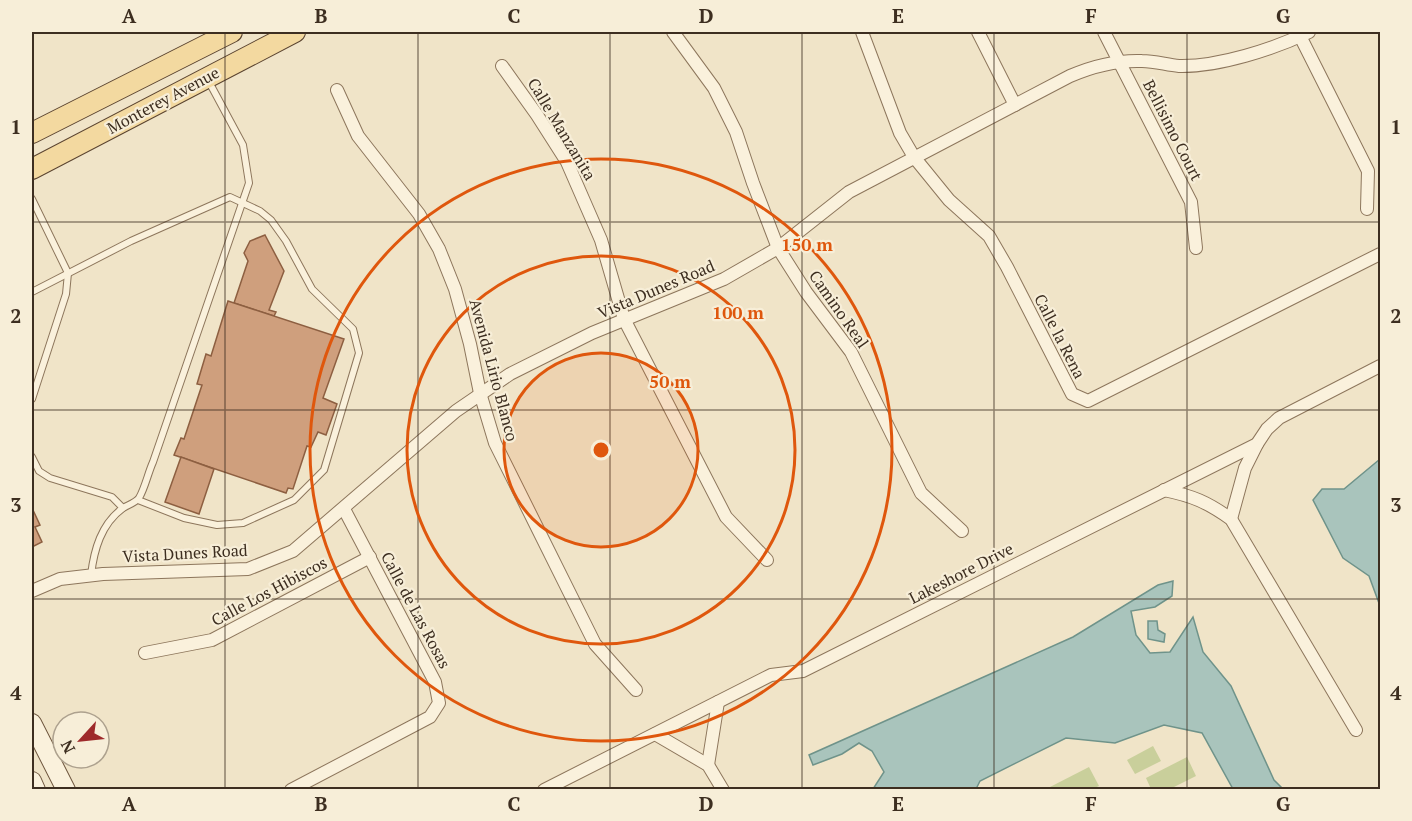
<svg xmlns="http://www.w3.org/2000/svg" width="1412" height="821" viewBox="0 0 1412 821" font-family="'PT Serif',serif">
<rect width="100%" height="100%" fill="#f0e4c8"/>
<g fill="#c9cf9b">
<polygon points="1153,746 1161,761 1135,774 1127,760"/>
<polygon points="1187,757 1196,776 1170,789 1151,789 1146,778"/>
<polygon points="1089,767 1099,786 1092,789 1049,789 1048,788"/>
</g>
<g fill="#a9c4bc" stroke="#6f938a" stroke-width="1.5">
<polygon points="1380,459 1380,606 1369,576 1343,558 1313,500 1322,489 1344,489"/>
<polygon points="1173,581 1172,596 1155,607 1131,611 1136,635 1150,653 1170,652 1193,617 1203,652 1231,686 1274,780 1283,789 1233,789 1202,733 1164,725 1115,743 1066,738 980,781 976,789 873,789 884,772 872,751 859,743 842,754 813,765 809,755 1073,637 1158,585"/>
<polygon points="1148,621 1157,621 1158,630 1165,634 1164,642 1148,639"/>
</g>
<g fill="#cf9f7d" stroke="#8d5f41" stroke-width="1.5">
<polygon points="265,235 284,271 269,310 276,312 274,316 234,303 248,261 244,253 250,241"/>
<polygon points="228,301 344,339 323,398 337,404 326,435 318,432 311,447 307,446 293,489 288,488 286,493 174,455 181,438 184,439 202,385 197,384 206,354 211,356"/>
<polygon points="181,457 214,469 199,514 165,502"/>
<polygon points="32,508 40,525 35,527 42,542 32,547"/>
</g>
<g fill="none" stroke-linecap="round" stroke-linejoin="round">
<g stroke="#8d765c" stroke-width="8">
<g id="lane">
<polyline points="32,199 68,273 66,294 32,399"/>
<polyline points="32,292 131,241 230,197 260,211 271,220 286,241 312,289 353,329 359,353 324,470 294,500 243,523 217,525 184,518 138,500"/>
<polyline points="32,457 39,471 50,478 112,497 123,508"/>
<path d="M91,575C94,550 101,524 123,508C128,505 135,503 139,498C145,488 148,473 153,462L249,183L243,145L208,80"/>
</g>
</g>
<g stroke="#8d765c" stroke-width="14">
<g id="street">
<polyline points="673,32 714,88 736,132 753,183 778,248 806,292 851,352 921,493 962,531"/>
<polyline points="862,32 900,133 914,157 949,200 989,236 1007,267 1072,394 1088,401 1380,254"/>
<polyline points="978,32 1015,105"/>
<polyline points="1104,32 1191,202 1196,248"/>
<polyline points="1298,32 1368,171 1367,209"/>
<polyline points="502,66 537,115 567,162 601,240 624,319 726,517 767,560"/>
<polyline points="337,90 358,136 419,214 439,249 455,289 470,344 480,393 495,443 595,644 636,690"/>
<path d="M1164,490C1193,496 1207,502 1231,519L1356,730"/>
<polyline points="1231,519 1245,468 1257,444"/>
<path d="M32,591L60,579L103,574L248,569L293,551L456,411L510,374L592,333L724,279L778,248L849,192L1070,76C1093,66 1116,60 1142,61C1155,61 1167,65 1179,66C1218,67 1274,49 1309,32"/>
<polyline points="145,653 212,640 370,557"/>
<polyline points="655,734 708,765 723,790"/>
<polyline points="708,765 718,702"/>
<polyline points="291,790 430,717 439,703 435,682 344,509"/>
<polyline points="544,790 771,675 803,671 1257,444 1267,429 1279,418 1380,366"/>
</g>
</g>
<g stroke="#6f573f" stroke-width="20">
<g id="secondary">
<polyline points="32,723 66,790"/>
<polyline points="32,781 36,790"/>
</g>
</g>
<g stroke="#5b4430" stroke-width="22">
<g id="primary">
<polyline points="32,133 232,32"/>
<polyline points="32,169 295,32"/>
</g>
</g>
<use href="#lane" stroke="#faf1dc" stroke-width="6"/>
<use href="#street" stroke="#faf1dc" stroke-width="12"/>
<use href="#secondary" stroke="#faf1dc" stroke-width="18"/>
<use href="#primary" stroke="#f3d9a0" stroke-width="20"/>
</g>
<path fill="none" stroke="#3d2e20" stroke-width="1.5" stroke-opacity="0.55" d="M225,32V790M418,32V790M610,32V790M802,32V790M994,32V790M1187,32V790M32,222H1380M32,410H1380M32,599H1380"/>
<circle cx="601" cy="450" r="97" fill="#df570d" fill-opacity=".12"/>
<g fill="none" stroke="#df570d" stroke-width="3">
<circle cx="601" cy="450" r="97"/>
<circle cx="601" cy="450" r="194"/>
<circle cx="601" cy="450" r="291"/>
</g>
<g text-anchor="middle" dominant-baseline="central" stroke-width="4.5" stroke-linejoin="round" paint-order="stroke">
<g font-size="16" fill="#3d2e20" stroke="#f7eed8">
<text transform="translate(163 100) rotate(-28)">Monterey Avenue</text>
<text transform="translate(562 129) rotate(59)">Calle Manzanita</text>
<text transform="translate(1173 130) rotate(63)">Bellisimo Court</text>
<text transform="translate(656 289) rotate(-23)">Vista Dunes Road</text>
<text transform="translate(839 309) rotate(55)">Camino Real</text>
<text transform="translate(1060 336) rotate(63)">Calle la Rena</text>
<text transform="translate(494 370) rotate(75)">Avenida Lirio Blanco</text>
<text transform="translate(185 553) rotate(-3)">Vista Dunes Road</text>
<text transform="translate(961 573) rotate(-27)">Lakeshore Drive</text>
<text transform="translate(269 591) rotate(-28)">Calle Los Hibiscos</text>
<text transform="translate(416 610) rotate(62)">Calle de Las Rosas</text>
</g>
</g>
<circle cx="601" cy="450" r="9" fill="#df570d" stroke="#f7eed8" stroke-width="3"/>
<g font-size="18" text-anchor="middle" font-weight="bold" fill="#df570d" stroke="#f7eed8" stroke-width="4.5" stroke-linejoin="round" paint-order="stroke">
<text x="807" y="251">150 m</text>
<text x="738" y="319">100 m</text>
<text x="670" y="388">50 m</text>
</g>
<rect width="1412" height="821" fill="none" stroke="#f7eed8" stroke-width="66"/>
<g transform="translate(81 740) rotate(243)"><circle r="28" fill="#f7eed8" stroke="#ada18e" stroke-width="1.5"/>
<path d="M0-4.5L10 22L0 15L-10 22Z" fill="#9e2a2b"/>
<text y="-9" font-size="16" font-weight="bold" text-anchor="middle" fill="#3d2e20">N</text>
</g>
<rect x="33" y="33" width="1346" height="755" fill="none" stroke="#3d2e20" stroke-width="2"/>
<g font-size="20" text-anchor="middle" font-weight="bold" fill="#3d2e20">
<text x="129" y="23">A</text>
<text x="321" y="23">B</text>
<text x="514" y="23">C</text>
<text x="706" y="23">D</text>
<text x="898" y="23">E</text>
<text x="1091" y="23">F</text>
<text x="1283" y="23">G</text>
<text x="16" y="134">1</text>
<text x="1396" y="134">1</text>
<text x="16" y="323">2</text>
<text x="1396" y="323">2</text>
<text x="16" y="512">3</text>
<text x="1396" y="512">3</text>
<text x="16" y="700">4</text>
<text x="1396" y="700">4</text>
<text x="129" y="811">A</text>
<text x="321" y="811">B</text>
<text x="514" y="811">C</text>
<text x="706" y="811">D</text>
<text x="898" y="811">E</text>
<text x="1091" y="811">F</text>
<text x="1283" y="811">G</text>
</g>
</svg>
